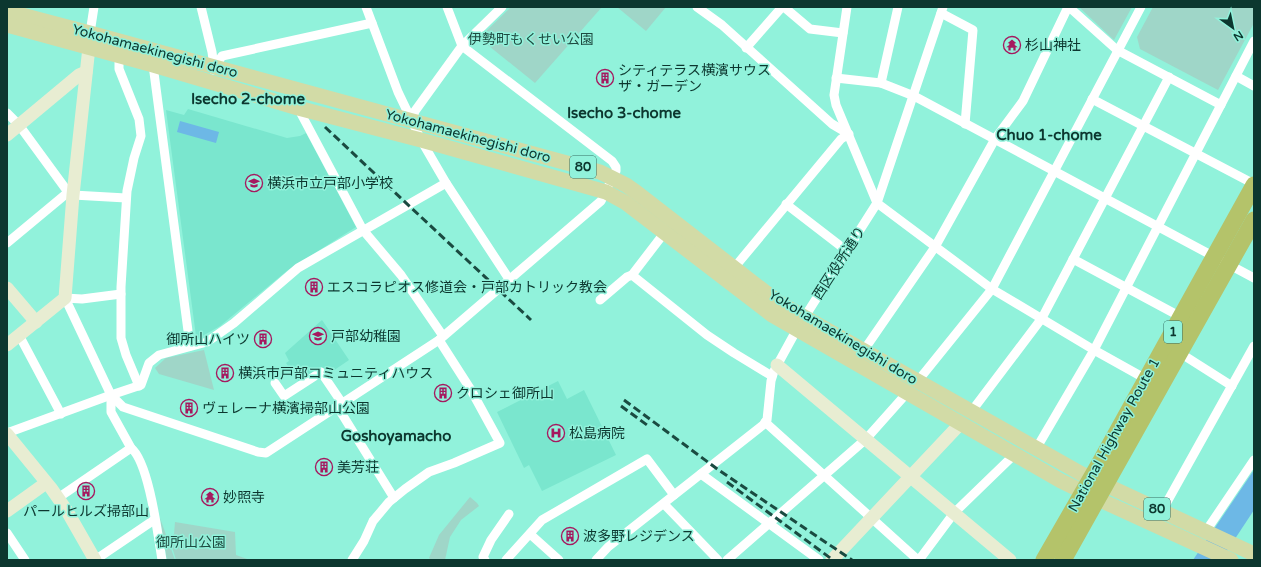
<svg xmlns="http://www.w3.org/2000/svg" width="1261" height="567" viewBox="0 0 1261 567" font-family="'Varela Round','Noto Sans JP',sans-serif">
<rect width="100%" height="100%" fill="#91f2db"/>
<g fill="#7ae6ce">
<polygon points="188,109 287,138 300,136 306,133 356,227 288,270 220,326 199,338 196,336 166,110 184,115"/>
<polygon points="322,320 349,360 327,375 300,383 286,363 289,361 285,353"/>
<polygon points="558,381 567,399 584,390 616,455 542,491 529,465 524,468 497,412"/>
</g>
<g fill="#9fd6c8">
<polygon points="511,7 602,7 535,83 479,38"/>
<polygon points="617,7 666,7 646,31"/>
<polygon points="1079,7 1132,7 1114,40"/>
<polygon points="1153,7 1254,7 1254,23 1218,90 1140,49 1137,37"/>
<polygon points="204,350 214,390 159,374 155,368 166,358"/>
<polygon points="470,497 477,503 479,506 461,520 450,537 445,560 431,560 429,558 439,535"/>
<polygon points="160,518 175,560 167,560"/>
<polygon points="175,522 235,532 236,555 250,560 176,560 169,537 174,534"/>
</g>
<g fill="#6db8e6">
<polygon points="180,121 219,132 216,143 177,132"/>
<polygon points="1254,470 1254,510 1221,560 1193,560"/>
</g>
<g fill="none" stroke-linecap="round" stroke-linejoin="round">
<g stroke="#fff" stroke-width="9">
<polyline points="201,7 212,52 214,67"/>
<polyline points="366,7 398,92 421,140 446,183 509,279"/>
<polyline points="697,7 722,25 832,124 849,134 841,139 734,268"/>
<polyline points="784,7 810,29 843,33"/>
<polyline points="943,7 877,203 992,289 1094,350 1146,379"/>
<polyline points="1069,7 1117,50 1221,105"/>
<polyline points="941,13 973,30 965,124"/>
<polyline points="90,33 94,7"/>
<polyline points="746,48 782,7"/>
<polyline points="119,56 119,69 139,119 141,136 134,158 127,191 121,287 121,338 126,355 139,386"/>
<polyline points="153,65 190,346"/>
<polyline points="213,70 222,56 372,23"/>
<polyline points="1236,76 1254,86"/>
<polyline points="836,78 881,83 914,96 1254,278"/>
<polyline points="881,83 898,7"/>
<polyline points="1092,99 1254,184"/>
<polyline points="298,108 363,230 401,275 443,336"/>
<polyline points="7,113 19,125 68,192"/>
<polyline points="412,120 415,111 462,46 502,7"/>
<polyline points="73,195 126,198"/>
<polyline points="786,204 847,251"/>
<polyline points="7,243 72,189"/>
<polyline points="1073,259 1181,317"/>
<polyline points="632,275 665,232"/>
<polyline points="600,300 627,277 632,275 707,335 734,353 772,376"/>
<polyline points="19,335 61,414"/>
<polyline points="864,350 935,247 995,139 1023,101 1068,7"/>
<polyline points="1180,353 1232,386"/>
<polyline points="917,382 992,289 1141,7"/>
<polyline points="275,383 284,396 321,372 342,403"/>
<polyline points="111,395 123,407 258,452 266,453 439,340 601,201 616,171 616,167 612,161 462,46 447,7"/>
<polyline points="111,395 141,385 149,363 159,355 207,342 234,323 298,268 446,183"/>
<path d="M111,395V412L131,448C149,462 158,536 162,560"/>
<polyline points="337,406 394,498"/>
<polyline points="971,412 1042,318 1169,77"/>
<polyline points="765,422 918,560"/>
<polyline points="7,433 111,395 65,298 82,299 121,294"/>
<polyline points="1036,449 1094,350 1254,41"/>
<polyline points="701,474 819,560"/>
<polyline points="58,498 131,448"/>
<polyline points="664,504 718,560"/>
<polyline points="1162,511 1254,346"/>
<polyline points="1206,531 1254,460"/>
<polyline points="7,533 25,560"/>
<polyline points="530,534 559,560"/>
<polyline points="95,560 154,520"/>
<polyline points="352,560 364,541 373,521 389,502 405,489 429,472 454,463 500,443 471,390 439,340"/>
<polyline points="485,560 483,557 491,540 509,514"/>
<polyline points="506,560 542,520 647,459 674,495"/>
<polyline points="596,560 608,547 763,425 767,420 771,381 774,371 797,329 877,203 836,105 834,95 847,7"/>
<polyline points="727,560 866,439 907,393"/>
<polyline points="919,560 954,513 1015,454"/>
</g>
<g stroke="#e8edd2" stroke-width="13">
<polyline points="7,135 79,75 86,72"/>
<polyline points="7,288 36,322"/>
<polyline points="7,345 65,298 73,195 90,38"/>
<polyline points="777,365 1010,560"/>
<polyline points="7,434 51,488 67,511 95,560"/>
<polyline points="7,511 46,483"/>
<polyline points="832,560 961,423"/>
</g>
<g stroke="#d2dba6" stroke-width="15">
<polyline points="7,11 90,33 600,172 626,185 636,192 778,302 792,310 1080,473 1254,554"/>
<polyline points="7,25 153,65 298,108 421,140 606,192 626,203 772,315 1061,481 1098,499 1231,560"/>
</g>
<g stroke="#b4c36a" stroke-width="17">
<polyline points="1044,560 1101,461 1254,185"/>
<polyline points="1063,560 1254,220"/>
</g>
<g stroke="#1a4b41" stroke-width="3" stroke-dasharray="8 4" stroke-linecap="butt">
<polyline points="325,127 531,320"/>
<polyline points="624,400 720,471 852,560"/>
<polyline points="621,406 647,425"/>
<polyline points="727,482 833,560"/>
</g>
</g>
<defs>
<g id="temple-ring" transform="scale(0.9)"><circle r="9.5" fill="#91f2db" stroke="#a5195f" stroke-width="1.5"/><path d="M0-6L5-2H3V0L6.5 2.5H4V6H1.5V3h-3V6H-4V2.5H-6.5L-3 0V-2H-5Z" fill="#a5195f"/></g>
<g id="building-ring" transform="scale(0.9)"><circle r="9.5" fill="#91f2db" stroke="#a5195f" stroke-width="1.5"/><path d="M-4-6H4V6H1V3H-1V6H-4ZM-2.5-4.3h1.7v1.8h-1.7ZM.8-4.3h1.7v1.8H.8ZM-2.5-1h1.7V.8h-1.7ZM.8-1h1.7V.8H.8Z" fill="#a5195f"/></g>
<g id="school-ring" transform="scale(0.9)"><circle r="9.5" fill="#91f2db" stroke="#a5195f" stroke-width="1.5"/><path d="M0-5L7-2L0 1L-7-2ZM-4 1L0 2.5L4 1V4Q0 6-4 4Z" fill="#a5195f"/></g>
<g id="hospital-ring" transform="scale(0.9)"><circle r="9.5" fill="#91f2db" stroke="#a5195f" stroke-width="1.5"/><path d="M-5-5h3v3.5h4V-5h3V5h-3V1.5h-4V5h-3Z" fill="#a5195f"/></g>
</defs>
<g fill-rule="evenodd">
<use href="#temple-ring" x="1012" y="45"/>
<use href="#building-ring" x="605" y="78"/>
<use href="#school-ring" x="254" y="183"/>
<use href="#building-ring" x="314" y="287"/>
<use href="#school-ring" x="318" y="336"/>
<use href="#building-ring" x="263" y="339"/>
<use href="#building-ring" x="225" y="373"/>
<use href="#building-ring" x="443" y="393"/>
<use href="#building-ring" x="189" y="408"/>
<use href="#hospital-ring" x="556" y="433"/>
<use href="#building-ring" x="324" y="467"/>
<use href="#building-ring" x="86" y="491"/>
<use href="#temple-ring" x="210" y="497"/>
<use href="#building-ring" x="570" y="536"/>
</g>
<g text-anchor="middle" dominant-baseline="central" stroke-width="3" stroke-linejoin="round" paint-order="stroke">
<g fill="#91f2db" stroke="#346f63" stroke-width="1">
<rect x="570" y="156" width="26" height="22" rx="3"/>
<rect x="1164" y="321" width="18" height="22" rx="3"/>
<rect x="1144" y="498" width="26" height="22" rx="3"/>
</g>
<g font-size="13" font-weight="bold" fill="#0c372f">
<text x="583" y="167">80</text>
<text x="1173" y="332">1</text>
<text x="1157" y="509">80</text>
</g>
<g font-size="14" fill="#1e4b41" stroke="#91f2db">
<text x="531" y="39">伊勢町もくせい公園</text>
<text x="191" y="542">御所山公園</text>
</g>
<g font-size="14" fill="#0c372f" stroke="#91f2db" text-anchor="start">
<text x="1025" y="45">杉山神社</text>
<text x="618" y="70">シティテラス横濱サウス<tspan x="618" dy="16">ザ・ガーデン</tspan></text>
<text x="267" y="183">横浜市立戸部小学校</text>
<text x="327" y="287">エスコラピオス修道会・戸部カトリック教会</text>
<text x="331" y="336">戸部幼稚園</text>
<text x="250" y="339" text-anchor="end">御所山ハイツ</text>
<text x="238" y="373">横浜市戸部コミュニティハウス</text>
<text x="456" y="393">クロシェ御所山</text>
<text x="202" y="408">ヴェレーナ横濱掃部山公園</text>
<text x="569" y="433">松島病院</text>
<text x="337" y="467">美芳荘</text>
<text x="223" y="497">妙照寺</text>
<text x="86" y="511" text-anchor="middle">パールヒルズ掃部山</text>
<text x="583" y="536">波多野レジデンス</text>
</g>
<g font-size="14" fill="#0c372f" stroke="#91f2db">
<text transform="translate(155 51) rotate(15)">Yokohamaekinegishi doro</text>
<text transform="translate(468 136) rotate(15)">Yokohamaekinegishi doro</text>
<text transform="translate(839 263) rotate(-57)">西区役所通り</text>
<text transform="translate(843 337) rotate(31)">Yokohamaekinegishi doro</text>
<text transform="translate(1114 435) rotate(-61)">National Highway Route 1</text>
</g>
<g font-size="15" font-weight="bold" fill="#0c372f" stroke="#91f2db">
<text x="248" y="99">Isecho 2-chome</text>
<text x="624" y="113">Isecho 3-chome</text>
<text x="1049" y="135">Chuo 1-chome</text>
<text x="396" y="436">Goshoyamacho</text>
</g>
</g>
<rect width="1261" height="567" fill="none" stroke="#0c372f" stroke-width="16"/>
<g transform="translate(1233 28) rotate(147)" stroke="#91f2db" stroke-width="3" paint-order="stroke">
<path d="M0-3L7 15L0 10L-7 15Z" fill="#0c372f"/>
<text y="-6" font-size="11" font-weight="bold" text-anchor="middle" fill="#0c372f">N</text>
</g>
</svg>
